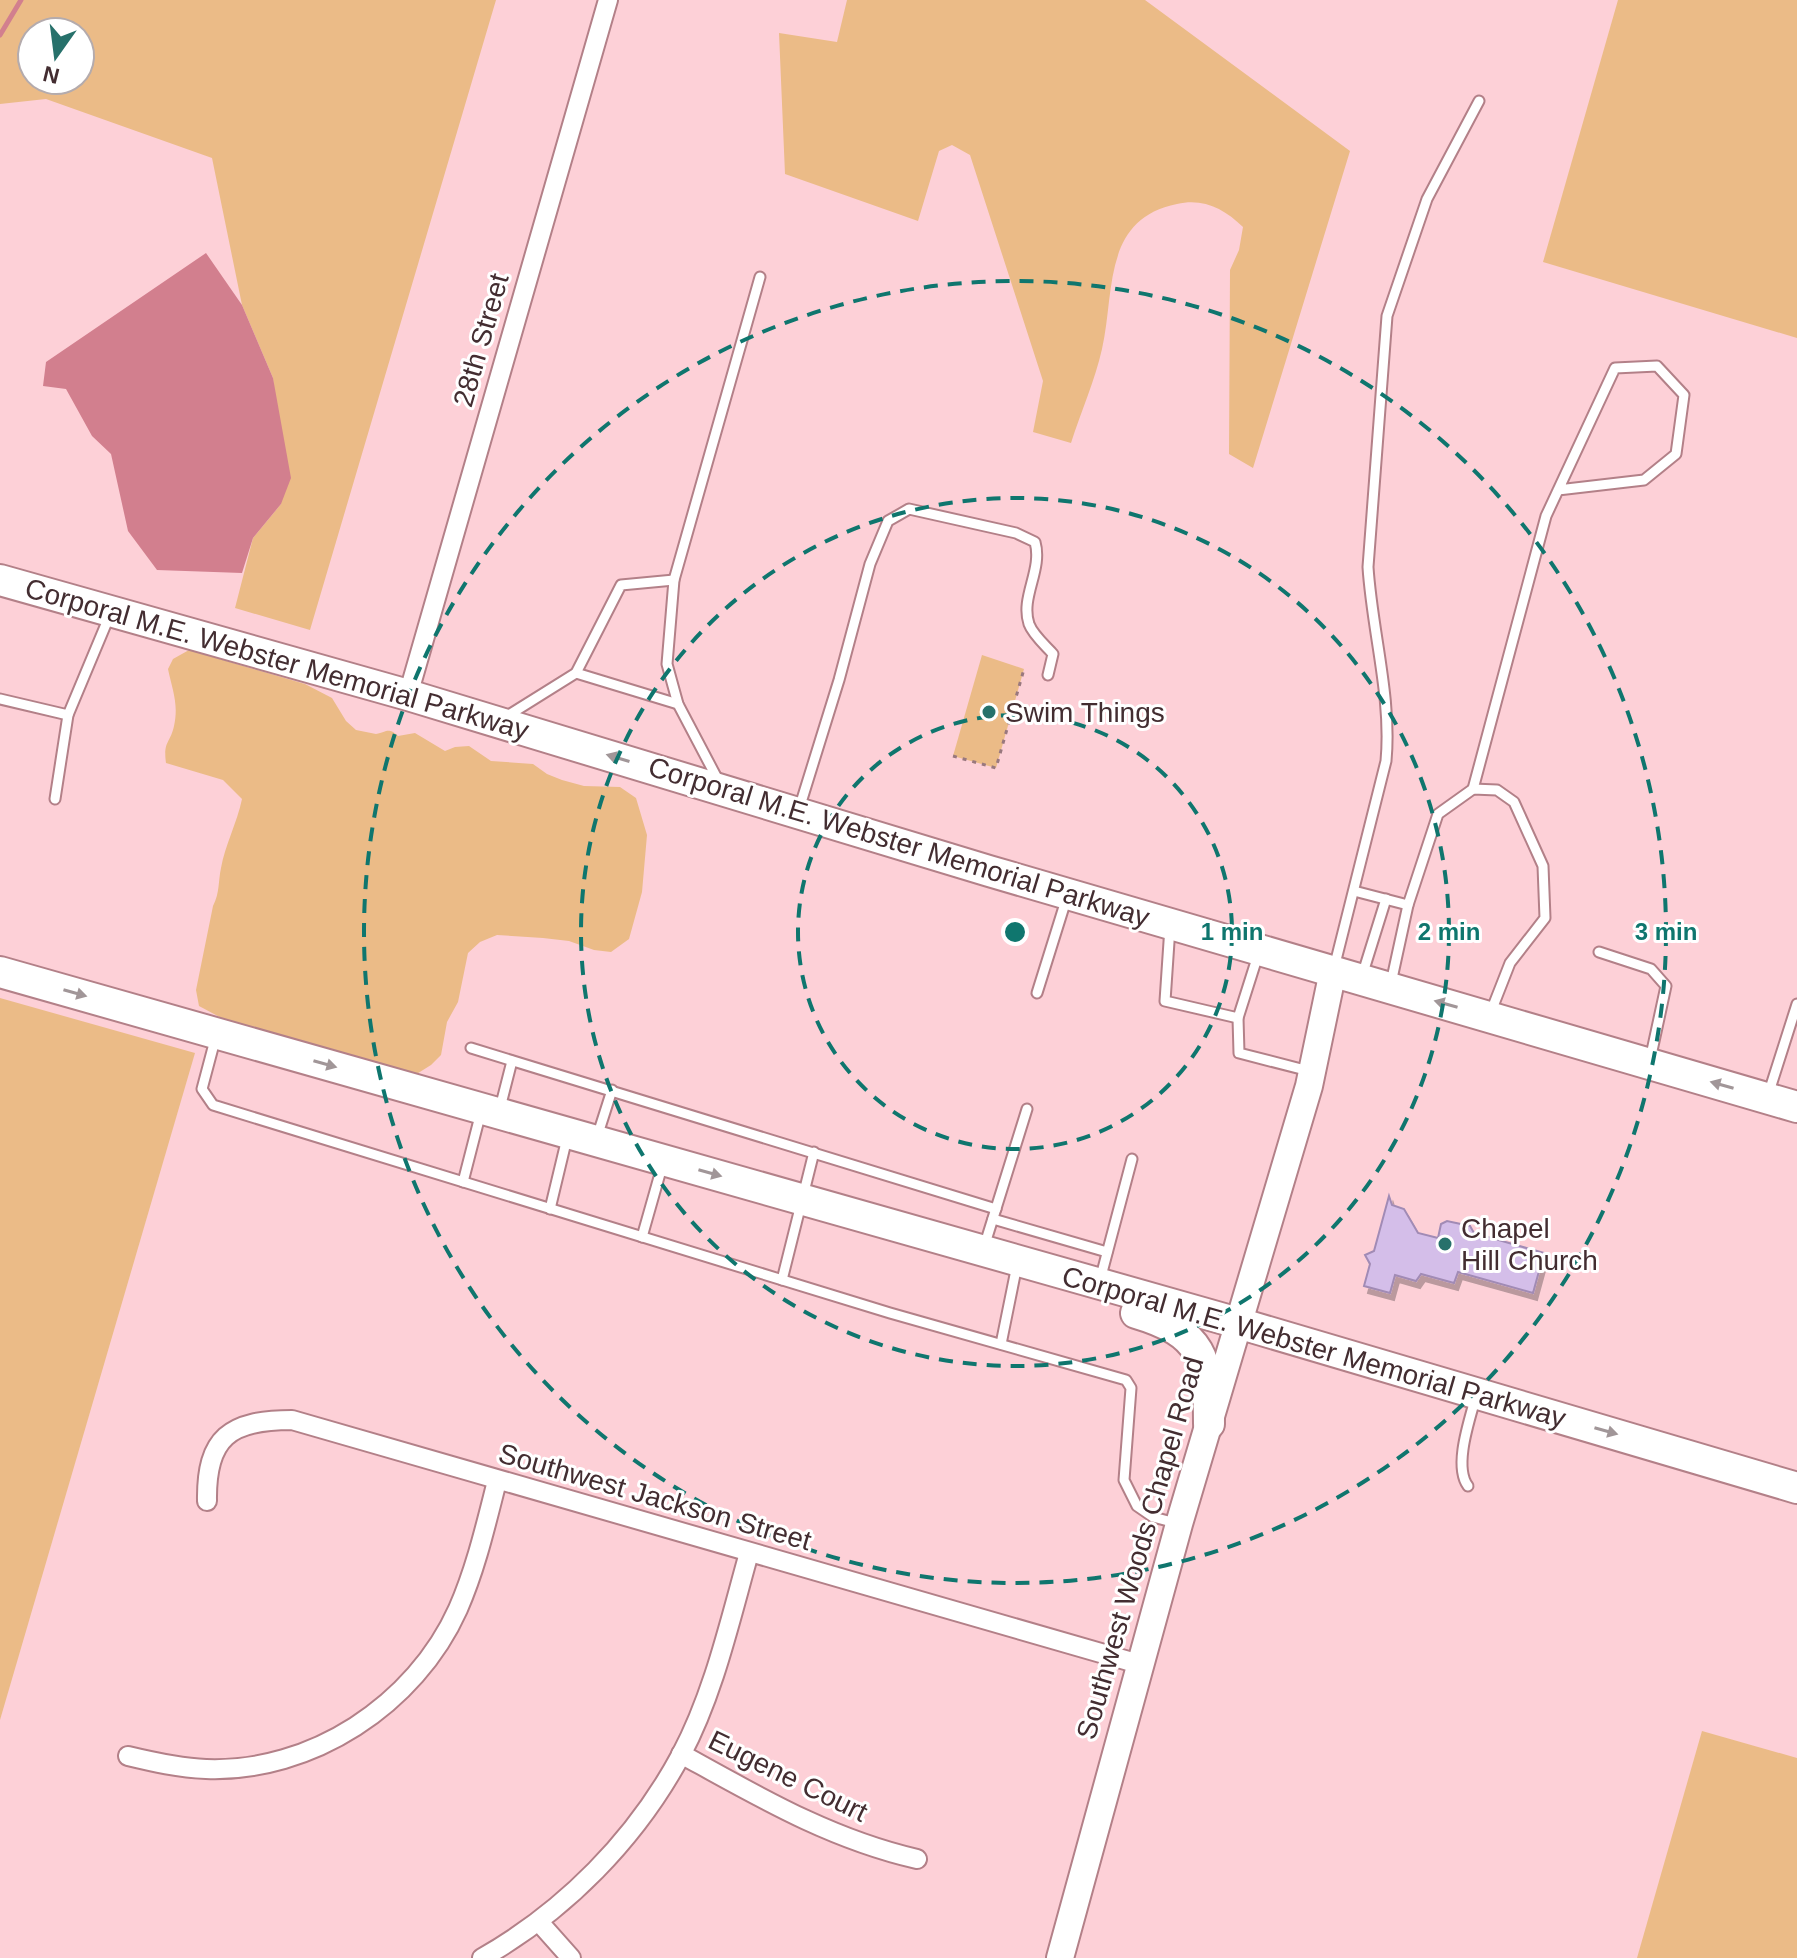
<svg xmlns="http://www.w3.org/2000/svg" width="1797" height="1958" viewBox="0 0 1797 1958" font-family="Arial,sans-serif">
<defs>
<filter id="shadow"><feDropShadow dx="4" dy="7" stdDeviation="0" flood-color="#0004"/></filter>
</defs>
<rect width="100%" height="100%" fill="#fdd0d7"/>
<g fill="#ebbb87" fill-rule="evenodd">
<path d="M0,0H496L310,630L235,608L253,538L281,504L273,378L242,305L212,158L46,99L0,104ZM32,32H80V80H32Z"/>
<path d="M847,0H1145L1350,151L1253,468L1229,454L1230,270L1239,250L1243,227C1224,209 1204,198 1177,204C1102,219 1115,292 1102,349C1095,380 1081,412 1071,443L1033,432L1043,381L970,155L952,145L939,151L918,221L785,174L779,33L837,42Z"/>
<polygon points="1618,0 1797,0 1797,338 1543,262"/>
<path d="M189,650L305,684L332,698L346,721L356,730L376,734C387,732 388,727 398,736L415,733L445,751L455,747L469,746L491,761L533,764L547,774L562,780L584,786L620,787L636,798L647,835L642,892L629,939L611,952L594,950L569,941L543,938L497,935L480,942L468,953L458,1002L447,1022L441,1055L431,1065L415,1075L229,1022L199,1006L196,990L213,906C220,892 218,882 221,868C225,845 237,823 242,799L223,780L166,763C163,741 170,744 174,726C179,704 172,689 168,669L173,659Z"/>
<polygon points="982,655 1024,669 996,768 953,756"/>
<polygon points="0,998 195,1053 0,1720"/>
<polygon points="1702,1731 1797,1758 1797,1958 1637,1958"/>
</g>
<polygon fill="#d27f8e" points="206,253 242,305 273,378 291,478 281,504 253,538 242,573 157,570 128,531 111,454 92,436 66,389 43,386 46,362"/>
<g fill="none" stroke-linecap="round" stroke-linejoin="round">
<polyline stroke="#d27f8e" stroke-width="5" points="0,35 21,0"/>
</g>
<polygon fill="#d4bee9" stroke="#a18bb5" stroke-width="2" filter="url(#shadow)" points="1389,1196 1392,1205 1404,1209 1418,1233 1438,1238 1441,1224 1447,1221 1470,1226 1474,1233 1544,1253 1533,1293 1458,1272 1454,1283 1421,1274 1416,1281 1395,1275 1390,1293 1364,1286 1370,1264 1365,1255 1374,1251"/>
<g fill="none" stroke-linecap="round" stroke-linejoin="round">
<g stroke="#b38088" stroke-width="13">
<g id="lane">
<polyline points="576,673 678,704"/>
<polyline points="0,699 68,715"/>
<polyline points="504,718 576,673 621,585 674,580"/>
<polyline points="718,780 678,704 667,664 674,580 760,277"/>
<polyline points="1473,789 1546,516 1615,368 1657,366 1684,395 1676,454 1644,480 1558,490"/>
<polyline points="55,799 68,715 109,617"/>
<path d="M799,809L839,680L870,564L888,521L909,509L1016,533L1035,542C1043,570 1020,597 1029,624C1033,635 1046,646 1053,654L1048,675"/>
<polyline points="1354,891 1408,905"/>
<polyline points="1170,927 1165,1001 1238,1018"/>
<polyline points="1599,952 1651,969 1666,986 1650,1060"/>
<polyline points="1258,955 1238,1018 1239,1053 1309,1071"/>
<path d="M1334,968L1386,761C1392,697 1372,631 1368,567L1387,316L1427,199L1479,101"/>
<polyline points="1362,976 1386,899"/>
<polyline points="1391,983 1408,905 1438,814 1473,789 1497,790 1514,802 1543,866 1545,918 1510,963 1490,1014"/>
<polyline points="1037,993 1067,897"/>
<polyline points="215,1040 202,1089 213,1105 890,1313 1126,1380 1131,1388 1124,1480 1137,1506 1153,1517 1176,1523"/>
<polyline points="471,1048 996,1209"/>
<polyline points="1768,1095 1797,1004"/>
<polyline points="500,1108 512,1061"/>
<polyline points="597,1137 612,1090"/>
<polyline points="463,1182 481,1112"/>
<polyline points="550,1209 567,1138"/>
<polyline points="993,1219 1107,1252"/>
<polyline points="642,1237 663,1163"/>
<polyline points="984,1247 1027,1109"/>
<polyline points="782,1280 814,1152"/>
<polyline points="1100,1280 1132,1159"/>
<polyline points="1001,1344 1017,1265"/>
<path d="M1468,1486C1453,1466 1470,1419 1476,1396"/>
</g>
</g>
<g stroke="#b38088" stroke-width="22">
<g id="street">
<polyline points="408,695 608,0"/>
<path d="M207,1501C206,1437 230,1420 292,1420L1139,1664"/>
<path d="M681,1754C759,1797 830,1839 917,1859"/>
<path d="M128,1756C153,1762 179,1768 206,1769C311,1773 415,1705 458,1609C476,1568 486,1524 497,1481"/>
<polyline points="539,1922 571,1958"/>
<path d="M482,1958C565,1911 636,1839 681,1755C714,1693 730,1620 749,1553"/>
</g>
</g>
<g stroke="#b38088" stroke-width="30">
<polyline id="secondary" points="1060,1958 1179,1524 1309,1086 1333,971"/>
</g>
<g stroke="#b38088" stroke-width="34">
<g id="primary">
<polyline points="0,580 408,695 989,871 1797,1107"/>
<polyline points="0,972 1238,1323 1797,1488"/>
<path d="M1136,1313C1203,1333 1209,1358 1209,1424"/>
</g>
</g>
<polyline stroke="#99787e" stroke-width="3" stroke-dasharray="4 6" stroke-linecap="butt" points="953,756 996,768 1024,669"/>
<use href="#lane" stroke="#fff" stroke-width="9"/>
<use href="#street" stroke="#fff" stroke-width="18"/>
<use href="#secondary" stroke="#fff" stroke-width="26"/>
<use href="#primary" stroke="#fff" stroke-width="30"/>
</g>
<defs><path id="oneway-solid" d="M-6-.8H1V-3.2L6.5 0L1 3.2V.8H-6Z" transform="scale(2)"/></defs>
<g fill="#a19698">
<use href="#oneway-solid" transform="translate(618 758) rotate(-163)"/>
<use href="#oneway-solid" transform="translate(75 993) rotate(16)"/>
<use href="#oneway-solid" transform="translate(1446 1004) rotate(-164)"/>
<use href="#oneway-solid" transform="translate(325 1064) rotate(16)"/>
<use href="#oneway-solid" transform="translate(1722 1085) rotate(-164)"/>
<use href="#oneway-solid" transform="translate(710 1173) rotate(16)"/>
<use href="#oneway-solid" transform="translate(1606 1431) rotate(16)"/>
</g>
<g fill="none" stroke="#0f766e" stroke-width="4" stroke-dasharray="14 10">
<circle cx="1015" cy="932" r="217"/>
<circle cx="1015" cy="932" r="434"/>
<circle cx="1015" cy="932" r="651"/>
</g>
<g fill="#27716b" stroke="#fff" stroke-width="3">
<circle cx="989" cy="712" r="8"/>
<circle cx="1445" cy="1244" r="8"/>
</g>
<g text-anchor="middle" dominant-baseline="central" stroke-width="6" stroke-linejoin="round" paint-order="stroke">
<g font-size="28" fill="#432d31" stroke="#fff">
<text transform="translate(481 340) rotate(-74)">28th Street</text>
<text transform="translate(277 659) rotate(16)">Corporal M.E. Webster Memorial Parkway</text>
<text transform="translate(899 842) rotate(17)">Corporal M.E. Webster Memorial Parkway</text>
<text transform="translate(1314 1347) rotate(16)">Corporal M.E. Webster Memorial Parkway</text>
<text transform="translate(655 1497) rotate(16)">Southwest Jackson Street</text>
<text transform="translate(1140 1548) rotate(-74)">Southwest Woods Chapel Road</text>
<text transform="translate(788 1776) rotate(26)">Eugene Court</text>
</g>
<g font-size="28" fill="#432d31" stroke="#fff" text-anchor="start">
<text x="1005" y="712">Swim Things</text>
<text x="1461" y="1228">Chapel<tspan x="1461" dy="32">Hill Church</tspan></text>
</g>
</g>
<circle cx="1015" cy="932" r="12" fill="#0f766e" stroke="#fff" stroke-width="4"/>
<g font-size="24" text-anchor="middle" font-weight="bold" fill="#0f766e" stroke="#fff" stroke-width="6" stroke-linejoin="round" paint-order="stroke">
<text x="1232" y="940">1 min</text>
<text x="1449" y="940">2 min</text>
<text x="1666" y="940">3 min</text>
</g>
<g transform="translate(56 56) rotate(194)"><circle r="38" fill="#ffffff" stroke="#b4abad" stroke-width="2"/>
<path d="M0-6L14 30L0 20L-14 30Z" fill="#27716b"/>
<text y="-12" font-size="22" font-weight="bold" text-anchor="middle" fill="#432d31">N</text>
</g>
</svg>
